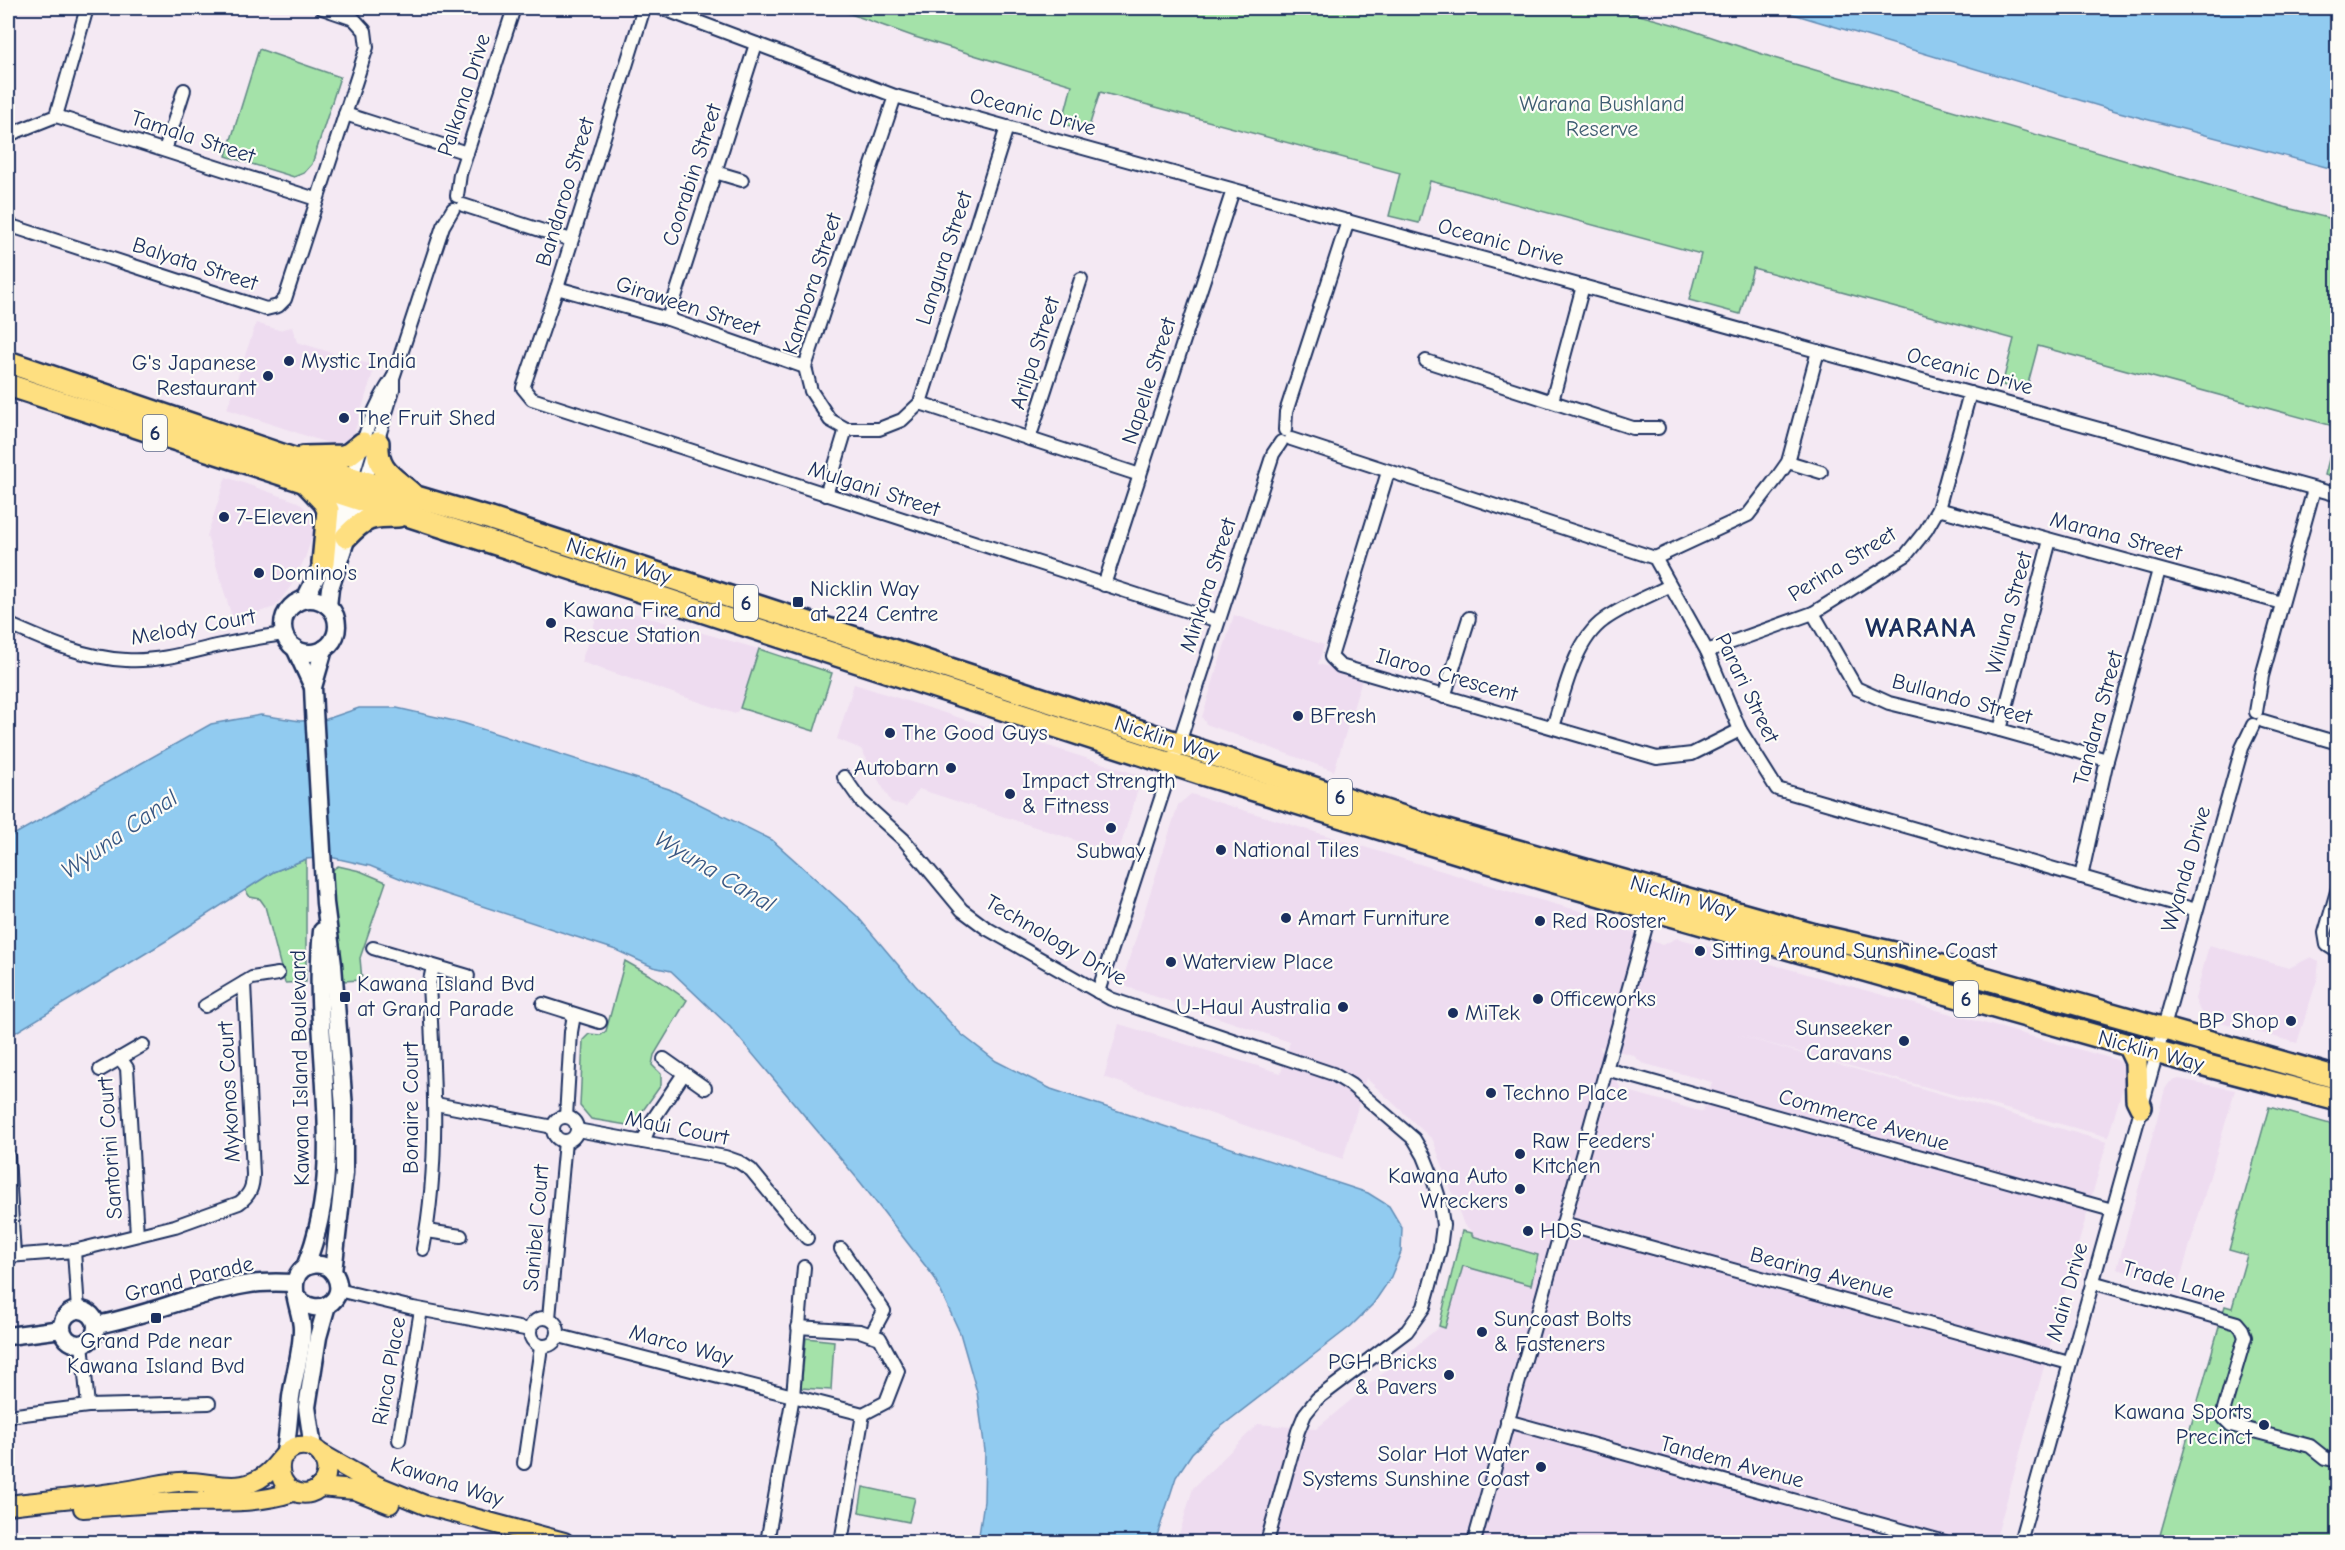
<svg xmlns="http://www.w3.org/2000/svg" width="2345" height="1550" viewBox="0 0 2345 1550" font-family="'Comic Neue',sans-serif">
<rect width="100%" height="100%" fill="#f4e9f3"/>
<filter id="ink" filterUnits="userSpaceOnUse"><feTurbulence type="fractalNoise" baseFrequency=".0167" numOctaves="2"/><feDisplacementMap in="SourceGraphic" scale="12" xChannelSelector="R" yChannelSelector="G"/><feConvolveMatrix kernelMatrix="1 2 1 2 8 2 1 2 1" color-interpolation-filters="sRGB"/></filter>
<g filter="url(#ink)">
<g fill="#eedcf0" fill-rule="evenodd">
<polygon points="256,323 279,330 292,327 297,342 375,366 353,437 333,445 227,409"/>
<polygon points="226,477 298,502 309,512 314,523 313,534 305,558 291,586 275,607 233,620 207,536"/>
<polygon points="601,604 759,649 740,708 735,714 581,662"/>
<polygon points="1234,615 1324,645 1318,664 1363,676 1334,771 1206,724 1202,717"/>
<polygon points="854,684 1142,776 1118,854 919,789 906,806 891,802 861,749 837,739"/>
<path d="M1191,794L1511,892L1617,921L1625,929L1662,945L1677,938L2117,1060L2122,1063L2126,1077L2108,1137L1734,1034L2107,1142L1995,1542H1177L1193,1488L1258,1424L1316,1429L1439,1327L1445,1328L1463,1266L1530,1285L1472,1236L1473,1232L1464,1225L1433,1140L1366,1078L1343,1159L1104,1077L1119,1024L1281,1073L1290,1042L1127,987L1123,979L1178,805ZM1599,1046L1633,1055L1642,1063L1712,1082L1703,1112L1621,1089Z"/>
<polygon points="2209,945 2289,968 2311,957 2319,961 2317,980 2297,1043 2206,1018 2200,1011 2195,999"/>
<polygon points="2179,1079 2235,1090 2178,1286 2117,1269 2165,1089 2170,1082"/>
</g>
<g fill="#a4e2a9" stroke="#608884" stroke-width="1.5">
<polygon points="834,8 1614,8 1679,26 1774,58 2291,209 2337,220 2337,479 2325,475 2337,427 2038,346 2026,391 2002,385 2014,339 1753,268 1740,314 1689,300 1701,254 1430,181 1419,223 1389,216 1400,173 1100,92 1088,130 1062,124 1072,85 915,37"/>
<polygon points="259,49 340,77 312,164 304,173 294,177 226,156"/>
<polygon points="759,649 832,673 814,731 740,708"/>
<polygon points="306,859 306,982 285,983 265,906 260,899 250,897 245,890 273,872"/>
<polygon points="338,866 360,871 386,882 360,958 362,980 342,981 331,871"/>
<polygon points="625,961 660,981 687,1000 654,1055 652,1065 661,1074 661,1085 634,1123 627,1125 591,1119 580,1106 583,1040 589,1034 601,1035 606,1031"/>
<polygon points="2269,1107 2337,1126 2337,1542 2158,1542 2225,1306 2232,1308 2247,1255 2229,1250"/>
<polygon points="1462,1231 1472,1233 1472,1236 1538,1255 1531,1285 1463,1266 1445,1328 1439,1326"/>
<polygon points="806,1338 834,1341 831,1390 801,1388"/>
<polygon points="863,1487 915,1498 909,1522 859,1512"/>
</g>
<g fill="#91cbf0" stroke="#628db6" stroke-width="1.5">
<polygon points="1773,8 2337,8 2337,170 2119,112"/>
<polygon points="359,708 397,708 463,723 669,789 772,840 857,916 915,985 961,1034 996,1061 1051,1089 1368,1193 1389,1206 1402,1228 1401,1252 1390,1279 1373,1304 1351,1326 1214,1432 1192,1453 1176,1477 1155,1542 978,1542 984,1501 985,1451 977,1392 960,1333 934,1277 861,1183 730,1027 671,971 653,967 616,950 409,882 370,866 330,857 306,859 273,872 166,941 8,1037 8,838 211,724 261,715 300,721 324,720"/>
</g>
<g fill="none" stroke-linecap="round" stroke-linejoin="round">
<g stroke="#1b2f5e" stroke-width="16">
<g id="street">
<polyline points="644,8 557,288 523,388 532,399 1218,621"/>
<polyline points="661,8 895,96 2338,495"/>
<polyline points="895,96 805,367 811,391 830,420 846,429 879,429 902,420 920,403 1007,127"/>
<polyline points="345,114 467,153"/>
<polyline points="56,116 316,199"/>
<polyline points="56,116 87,8"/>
<polyline points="8,135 56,116"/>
<polyline points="165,150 184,90"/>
<polyline points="715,172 742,180"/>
<polyline points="457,196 460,174 514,8"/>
<polyline points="463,205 571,240"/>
<polyline points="8,225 266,309 278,306 285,299 367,47 365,31 354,19 322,8"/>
<polyline points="557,288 668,319 805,367"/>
<polyline points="668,319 756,44"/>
<polyline points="1426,361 1633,428 1658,428"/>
<polyline points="1552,401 1583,286"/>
<polyline points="920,403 1140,475"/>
<polyline points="1285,430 1286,412 1348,221"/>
<polyline points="1029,439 1081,279"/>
<polyline points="1291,439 1655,558 1707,651 1740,730 1777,789 2196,910"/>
<polyline points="1788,462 1821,472"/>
<polyline points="1388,472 1331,657 1340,666 1657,758 1692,754 1740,730"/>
<path d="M352,478C362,444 372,407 393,378L443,226L453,209"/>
<polyline points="365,482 393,390 393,378"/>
<polyline points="826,495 846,429"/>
<polyline points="1938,509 2282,603"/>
<polyline points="1655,558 1748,515 1776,479 1788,462 1818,351"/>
<polyline points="1104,585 1233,190"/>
<polyline points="1813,613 1856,688 1889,703 2000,730 2107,760"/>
<path d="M8,624C46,641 84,658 126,660C156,662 187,653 216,646C239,641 261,637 284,634"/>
<polyline points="1707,651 1813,613 1906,555 1926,530 1938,509 1970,393"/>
<polyline points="1444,697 1469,618"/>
<polyline points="2256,712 2262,676 2314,489"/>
<polyline points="2263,721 2338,743"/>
<path d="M1553,727C1564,694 1574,641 1604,620C1623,606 1648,597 1669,586"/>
<polyline points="2000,730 2050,540"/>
<polyline points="844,777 861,801 904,840 962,910 986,928 1111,999 1333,1074 1351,1085 1414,1139 1424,1156 1432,1176 1439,1198 1443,1225 1440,1249 1424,1307 1407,1331 1317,1399 1305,1414 1298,1431 1267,1542"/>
<polyline points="2081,877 2107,760 2159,570"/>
<polyline points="2338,888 2325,933 2327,945 2338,952"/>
<polyline points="373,948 468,976"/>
<polyline points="1098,992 1273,454 1281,442"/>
<polyline points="543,1004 600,1022"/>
<polyline points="205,1006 252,978 278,974"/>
<polyline points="120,1058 127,1068 137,1235"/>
<polyline points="664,1059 705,1088"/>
<polyline points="1606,1069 2112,1210"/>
<polyline points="100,1070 143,1045"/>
<polyline points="436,1104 553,1127"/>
<circle cx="565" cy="1129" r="12"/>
<polyline points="566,1117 571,1032 574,1015"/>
<polyline points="577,1130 725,1157 739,1162 751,1170 807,1238"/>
<polyline points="643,1142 652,1121 683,1075"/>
<polyline points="8,1156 14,1255"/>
<polyline points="1563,1223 2069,1363"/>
<polyline points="427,1231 461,1236"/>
<path d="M423,1249C440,1161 434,1074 429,985L433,967"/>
<polyline points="841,1249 884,1311 871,1335"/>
<path d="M74,1251L175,1226L239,1203C250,1195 253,1187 253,1174L244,983"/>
<polyline points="8,1256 74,1251 78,1310"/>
<polyline points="2092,1282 2237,1323 2242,1329 2245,1337 2224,1409 2224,1418 2231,1425 2310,1446 2325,1458 2338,1461"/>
<polyline points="338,1290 413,1308 530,1330"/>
<circle cx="544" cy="1332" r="14"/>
<polyline points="549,1318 565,1141"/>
<polyline points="559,1336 863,1414 886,1402 898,1371 880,1338 860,1331 798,1327"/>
<polyline points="82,1343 88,1406"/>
<polyline points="8,1416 88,1406 209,1403"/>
<polyline points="1507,1421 1945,1542"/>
<polyline points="399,1440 421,1310"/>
<polyline points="524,1463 541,1347"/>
<polyline points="767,1542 793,1396 804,1267"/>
<polyline points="841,1542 863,1414"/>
<polyline points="1474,1542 1652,905"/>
<polyline points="2020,1542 2242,748 2253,725"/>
</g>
</g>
<g stroke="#1b2f5e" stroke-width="21">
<g id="secondary">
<polyline points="305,599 323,563 350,486"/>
<circle cx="310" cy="626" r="27"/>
<polyline points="328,606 330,588 363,489"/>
<polyline points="295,648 313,687"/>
<polyline points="324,649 313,687 314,710 325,903 333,965 344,1108 344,1173 333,1272"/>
<path d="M305,1267C350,1159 310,1043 322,931"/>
<circle cx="79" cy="1327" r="17"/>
<path d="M96,1325C146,1316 193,1294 244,1285C260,1282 277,1282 294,1283"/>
<polyline points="8,1336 62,1329"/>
<polyline points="313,1448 307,1407 318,1337 327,1305"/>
<path d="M285,1452C288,1434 289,1416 291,1397C294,1375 302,1352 302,1329C302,1313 291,1294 296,1279C301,1262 326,1259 335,1275C349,1301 316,1320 297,1297"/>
</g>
</g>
<g stroke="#1b2f5e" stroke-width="22">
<g id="primary">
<polyline points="320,1453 376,1485 425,1505 564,1542"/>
<polyline points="319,1487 355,1490 390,1504"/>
<path d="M8,1505C42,1501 77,1498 112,1493C135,1490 156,1484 179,1482C200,1480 223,1489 243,1485C253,1483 264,1477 271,1470C282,1460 288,1443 306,1446C322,1448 331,1467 324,1481C310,1507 273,1490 281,1460"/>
<path d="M83,1508C113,1506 142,1504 172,1502C212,1501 255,1505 293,1492"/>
</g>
</g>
<g stroke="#1b2f5e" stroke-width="26">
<g id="highway">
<polyline points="8,362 335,473 491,519 1440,829 1815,935 1903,955 2338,1078"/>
<polyline points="8,385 1202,774 1544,879 2128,1045 2338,1100"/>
<path d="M378,443C376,471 393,477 412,494"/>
<polyline points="304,457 343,456 349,454 363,443"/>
<polyline points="306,483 324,502 328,510 323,563"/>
<path d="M346,537C365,517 371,516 398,516"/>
<polyline points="2128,1045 2136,1062 2137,1099 2141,1107"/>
</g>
</g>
<use href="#street" stroke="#fdfcf7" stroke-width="12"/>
<use href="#secondary" stroke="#fdfcf7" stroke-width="16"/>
<use href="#primary" stroke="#fedf80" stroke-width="18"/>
<use href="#highway" stroke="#fedf80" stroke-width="21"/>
</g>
</g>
<g fill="#1b2f5e" stroke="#fdfcf7" stroke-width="2">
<circle cx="289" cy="361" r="6"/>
<circle cx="268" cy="376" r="6"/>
<circle cx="344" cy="418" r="6"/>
<circle cx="224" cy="517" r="6"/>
<circle cx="259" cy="573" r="6"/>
<rect x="792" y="596" width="12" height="12" rx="3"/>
<circle cx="551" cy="623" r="6"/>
<circle cx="1298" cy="716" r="6"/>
<circle cx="890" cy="733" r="6"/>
<circle cx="951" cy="768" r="6"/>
<circle cx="1010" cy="794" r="6"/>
<circle cx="1111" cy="828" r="6"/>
<circle cx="1221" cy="850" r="6"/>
<circle cx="1286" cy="918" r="6"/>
<circle cx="1540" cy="921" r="6"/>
<circle cx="1700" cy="951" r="6"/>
<circle cx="1171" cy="962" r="6"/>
<rect x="339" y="991" width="12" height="12" rx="3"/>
<circle cx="1538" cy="999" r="6"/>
<circle cx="1343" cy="1007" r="6"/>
<circle cx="1453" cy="1013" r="6"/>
<circle cx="2291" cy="1021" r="6"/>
<circle cx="1904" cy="1041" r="6"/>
<circle cx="1491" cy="1093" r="6"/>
<circle cx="1520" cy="1154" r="6"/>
<circle cx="1520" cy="1189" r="6"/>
<circle cx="1528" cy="1231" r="6"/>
<rect x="150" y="1312" width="12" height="12" rx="3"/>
<circle cx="1482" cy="1332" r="6"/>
<circle cx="1449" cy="1375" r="6"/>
<circle cx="2264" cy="1425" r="6"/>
<circle cx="1541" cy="1467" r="6"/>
</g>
<g text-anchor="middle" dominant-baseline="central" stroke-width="4.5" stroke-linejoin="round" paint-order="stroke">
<g fill="#fdfcf7" stroke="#5f6c8c" stroke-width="1.5">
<rect x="143" y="415" width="24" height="36" rx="4.5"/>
<rect x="734" y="585" width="24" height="36" rx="4.5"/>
<rect x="1328" y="779" width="24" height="36" rx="4.5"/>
<rect x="1954" y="981" width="24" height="36" rx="4.5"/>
</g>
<g font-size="21" font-weight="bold" fill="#1b2f5e">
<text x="155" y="433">6</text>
<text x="746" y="603">6</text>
<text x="1340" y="797">6</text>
<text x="1966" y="999">6</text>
</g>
<g font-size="22" fill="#1b2f5e" stroke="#fdfcf7">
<text transform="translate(464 95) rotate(-72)">Palkana Drive</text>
<text transform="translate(1033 112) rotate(15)">Oceanic Drive</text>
<text transform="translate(193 137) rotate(18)">Tamala Street</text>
<text transform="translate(692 175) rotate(-72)">Coorabin Street</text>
<text transform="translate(565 192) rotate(-73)">Bandaroo Street</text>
<text transform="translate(1501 242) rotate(15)">Oceanic Drive</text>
<text transform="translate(944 258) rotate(-72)">Langura Street</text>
<text transform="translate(195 264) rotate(18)">Balyata Street</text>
<text transform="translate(812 284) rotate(-72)">Kambora Street</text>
<text transform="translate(688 306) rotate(18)">Giraween Street</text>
<text transform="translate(1035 353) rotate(-72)">Arilpa Street</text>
<text transform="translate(1970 371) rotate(15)">Oceanic Drive</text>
<text transform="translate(1149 381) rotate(-72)">Napelle Street</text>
<text transform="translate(874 489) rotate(18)">Mulgani Street</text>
<text transform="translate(2116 536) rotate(15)">Marana Street</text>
<text transform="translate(619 561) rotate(18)">Nicklin Way</text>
<text transform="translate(1842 564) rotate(-32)">Perina Street</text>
<text transform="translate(1208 585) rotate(-72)">Minkara Street</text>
<text transform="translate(2009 613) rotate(-75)">Wiluna Street</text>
<text transform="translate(193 627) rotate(-10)">Melody Court</text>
<text transform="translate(1447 675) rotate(16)">Ilaroo Crescent</text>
<text transform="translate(1747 688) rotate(64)">Parari Street</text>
<text transform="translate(1962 699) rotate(15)">Bullando Street</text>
<text transform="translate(2098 718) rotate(-75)">Tandara Street</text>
<text transform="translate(1167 739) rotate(18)">Nicklin Way</text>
<text transform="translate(2186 869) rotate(-74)">Wyanda Drive</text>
<text transform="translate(1683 897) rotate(16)">Nicklin Way</text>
<text transform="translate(1056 940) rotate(30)">Technology Drive</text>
<text transform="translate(2151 1051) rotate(15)">Nicklin Way</text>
<text transform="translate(300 1068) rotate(-91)">Kawana Island Boulevard</text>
<text transform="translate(229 1092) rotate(-93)">Mykonos Court</text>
<text transform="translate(411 1108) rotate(-90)">Bonaire Court</text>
<text transform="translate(1864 1120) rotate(16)">Commerce Avenue</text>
<text transform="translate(677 1128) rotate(11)">Maui Court</text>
<text transform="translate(110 1148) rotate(-94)">Santorini Court</text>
<text transform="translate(536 1228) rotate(-85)">Sanibel Court</text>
<text transform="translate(1822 1273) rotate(15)">Bearing Avenue</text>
<text transform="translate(189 1279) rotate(-14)">Grand Parade</text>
<text transform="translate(2174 1282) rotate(16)">Trade Lane</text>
<text transform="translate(2067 1292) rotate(-74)">Main Drive</text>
<text transform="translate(681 1345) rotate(15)">Marco Way</text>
<text transform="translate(389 1371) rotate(-80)">Rinca Place</text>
<text transform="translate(1732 1462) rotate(15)">Tandem Avenue</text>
<text transform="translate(447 1482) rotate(18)">Kawana Way</text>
</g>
<g font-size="22" fill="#3d5c71" stroke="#fdfcf7">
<text x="1602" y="104">Warana Bushland<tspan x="1602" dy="25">Reserve</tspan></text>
</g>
<g font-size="22" fill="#1b2f5e" stroke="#fdfcf7" text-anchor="start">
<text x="301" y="361">Mystic India</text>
<text x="256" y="363" text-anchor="end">G's Japanese<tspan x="256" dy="25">Restaurant</tspan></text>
<text x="356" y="418">The Fruit Shed</text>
<text x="236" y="517">7-Eleven</text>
<text x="271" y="573">Domino's</text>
<text x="810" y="589">Nicklin Way<tspan x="810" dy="25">at 224 Centre</tspan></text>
<text x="563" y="610">Kawana Fire and<tspan x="563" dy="25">Rescue Station</tspan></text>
<text x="1310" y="716">BFresh</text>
<text x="902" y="733">The Good Guys</text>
<text x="939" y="768" text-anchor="end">Autobarn</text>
<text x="1022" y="781">Impact Strength<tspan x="1022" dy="25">&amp; Fitness</tspan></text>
<text x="1233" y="850">National Tiles</text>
<text x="1111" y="851" text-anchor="middle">Subway</text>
<text x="1298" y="918">Amart Furniture</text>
<text x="1552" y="921">Red Rooster</text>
<text x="1712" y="951">Sitting Around Sunshine Coast</text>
<text x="1183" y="962">Waterview Place</text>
<text x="357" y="984">Kawana Island Bvd<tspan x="357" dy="25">at Grand Parade</tspan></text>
<text x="1550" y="999">Officeworks</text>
<text x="1331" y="1007" text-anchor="end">U-Haul Australia</text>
<text x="1465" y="1013">MiTek</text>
<text x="2279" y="1021" text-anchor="end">BP Shop</text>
<text x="1892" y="1028" text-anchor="end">Sunseeker<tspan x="1892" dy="25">Caravans</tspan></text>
<text x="1503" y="1093">Techno Place</text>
<text x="1532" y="1141">Raw Feeders'<tspan x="1532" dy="25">Kitchen</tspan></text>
<text x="1508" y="1176" text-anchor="end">Kawana Auto<tspan x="1508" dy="25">Wreckers</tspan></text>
<text x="1540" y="1231">HDS</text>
<text x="1494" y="1319">Suncoast Bolts<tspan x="1494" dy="25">&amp; Fasteners</tspan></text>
<text x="156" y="1341" text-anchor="middle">Grand Pde near<tspan x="156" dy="25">Kawana Island Bvd</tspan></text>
<text x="1437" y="1362" text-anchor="end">PGH Bricks<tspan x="1437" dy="25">&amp; Pavers</tspan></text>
<text x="2252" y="1412" text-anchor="end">Kawana Sports<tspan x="2252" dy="25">Precinct</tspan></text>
<text x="1529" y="1454" text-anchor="end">Solar Hot Water<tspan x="1529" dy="25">Systems Sunshine Coast</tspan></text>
</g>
<g font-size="24" font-style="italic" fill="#385682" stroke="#fdfcf7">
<text transform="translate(119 834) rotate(-35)">Wyuna Canal</text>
<text transform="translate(715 871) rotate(31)">Wyuna Canal</text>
</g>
<g font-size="28" font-weight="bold" letter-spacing="1.5" fill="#1b2f5e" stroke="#fdfcf7">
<text x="1921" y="628">WARANA</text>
</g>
</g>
<rect width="2345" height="1550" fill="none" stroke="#fdfcf7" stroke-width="30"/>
<rect x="15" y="15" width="2315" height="1520" fill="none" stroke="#1b2f5e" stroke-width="2" filter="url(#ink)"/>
</svg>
